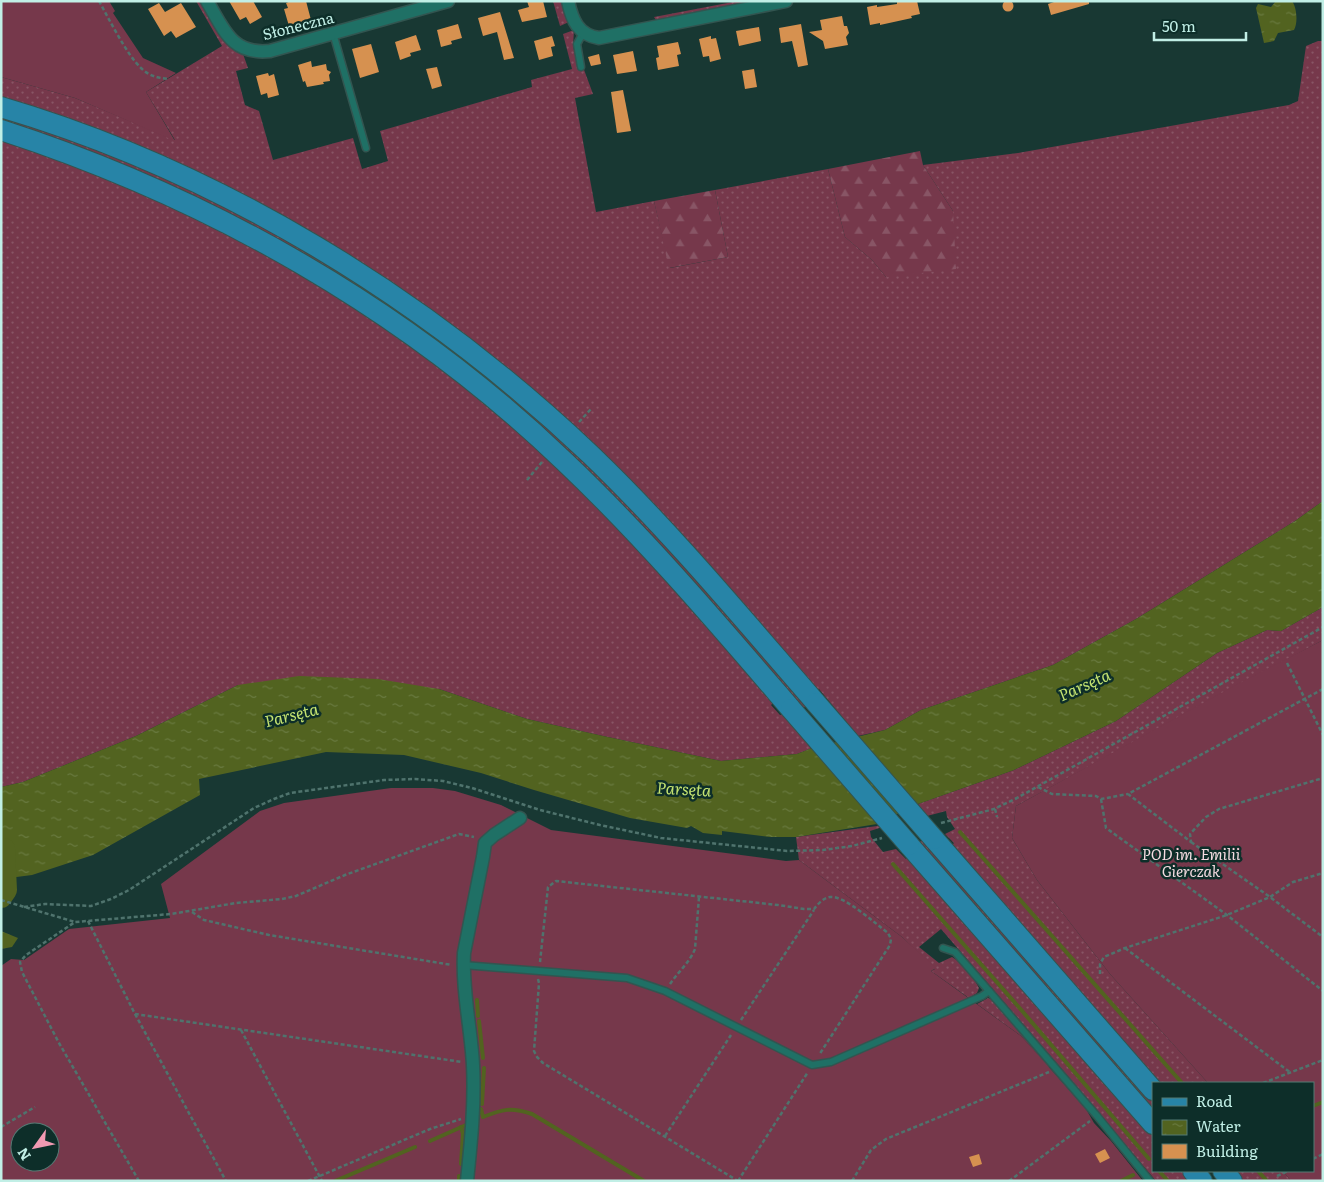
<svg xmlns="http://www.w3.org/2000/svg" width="1324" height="1182" viewBox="0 0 1324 1182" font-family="Literata,serif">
<defs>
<pattern id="grass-dots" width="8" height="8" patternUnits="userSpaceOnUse" patternTransform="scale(1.25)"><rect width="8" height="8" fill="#76384b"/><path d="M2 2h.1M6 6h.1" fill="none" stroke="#885565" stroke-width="1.8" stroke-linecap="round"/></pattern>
<pattern id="forest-firs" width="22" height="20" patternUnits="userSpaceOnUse" patternTransform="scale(1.25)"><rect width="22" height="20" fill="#76384b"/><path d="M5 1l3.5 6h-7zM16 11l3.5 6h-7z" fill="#885565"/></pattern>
<pattern id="water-ripples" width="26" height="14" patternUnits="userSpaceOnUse" patternTransform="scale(1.25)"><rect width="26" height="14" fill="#526320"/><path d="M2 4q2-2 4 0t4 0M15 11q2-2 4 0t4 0" fill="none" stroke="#697a40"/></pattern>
</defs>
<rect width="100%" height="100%" fill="#183833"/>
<g fill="url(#grass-dots)">
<path d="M196,1H201C212,21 221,44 243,54L248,68L236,71L245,105L259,111L273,160L353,138L362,169L388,161L380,131L532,87L531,80L572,69L563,34L574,30L573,46L578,68L583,67L593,94L575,98L596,212L654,201L670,268L728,257L715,190L828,169L845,237L872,260L886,277L953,211L923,165L1018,153L1289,105L1298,101L1306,46L1318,41H1323V501L1295,521L1136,619L1053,665L921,710L885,730L858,736L819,689L815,693L703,563L364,268L1,101V77L75,98L175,140L146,92L222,46Z"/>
<polygon points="553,1 563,1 569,22 560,26"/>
<polygon points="738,1 765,1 658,23 654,17"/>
<polygon points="1,115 56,132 202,193 357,280 507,389 626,499 807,706 803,708 686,578 399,318 1,124"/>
<polygon points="1,138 48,154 193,214 345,298 493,406 610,515 776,700 771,705 780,715 783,714 812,748 797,754 721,761 603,736 527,719 439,689 238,685 136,736 23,782 1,787"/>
<polygon points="1323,607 1323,640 1016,806 1012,838 1037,880 1110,974 1208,1083 1155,1083 950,848 954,843 945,834 955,829 947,817 946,811 927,816 918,804 1014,770 1116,721 1217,653 1267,630 1281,631"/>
<path d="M892,824L870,831L871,837L883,852L896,849L906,859L910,855L1153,1134V1171H1185L1194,1181H1156L1060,1067L941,929L919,947L939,963L952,957C963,963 974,978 979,988L977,993L969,998L931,971L935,969L902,937L799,860L796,837Z"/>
<polygon points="923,840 932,846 1153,1100 1153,1114 919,842"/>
<polygon points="988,998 991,999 1050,1066 1048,1067 1021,1036 977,1004"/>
<polygon points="1231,1171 1283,1171 1291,1181 1240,1181"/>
</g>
<g fill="url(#forest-firs)">
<polygon points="920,151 923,165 953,211 956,269 886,277 872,260 845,237 828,169"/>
<polygon points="715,190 728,257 669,268 654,201"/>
</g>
<g fill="#76384b" fill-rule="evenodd">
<polygon points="1,1 109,1 115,11 113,13 143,58 176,73 146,92 175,141 75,98 1,77"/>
<polygon points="1323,640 1323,1181 1291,1181 1283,1171 1313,1171 1313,1083 1208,1083 1110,974 1037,880 1012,838 1016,806 1234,686"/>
<path d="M391,788H433L455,791L501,805L551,830L786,861L799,860L902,937L936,968L931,971L1021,1036L1056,1075L1086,1109L1094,1123L1111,1141L1143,1181H1V966L11,959L24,960L69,929L170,918L161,884L260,811L284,803ZM20,1132H50V1162H20Z"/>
</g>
<g fill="url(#water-ripples)">
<path d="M1276,1H1292C1297,8 1298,23 1294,30L1278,33L1274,41L1264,43L1256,8L1258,4L1271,7Z"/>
<polygon points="1323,501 1323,607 1281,631 1267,630 1217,653 1116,721 1014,770 918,804 877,824 796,837 770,837 722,831 722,835 703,833 691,826 687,828 630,818 534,790 481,773 404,755 326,752 199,779 200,795 93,855 32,875 1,879 1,787 23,782 136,736 238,685 299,676 378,679 439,689 527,719 603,736 721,761 797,754 812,748 885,730 921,710 1053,665 1136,619 1295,521"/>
<polygon points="1,931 18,938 12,947 1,949"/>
</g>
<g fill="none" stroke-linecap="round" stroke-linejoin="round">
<g stroke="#526320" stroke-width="4">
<polyline points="960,832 1182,1083"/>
<polyline points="893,864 1023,1012 1149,1159"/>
<polyline points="477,1000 478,1016"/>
<polyline points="479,1021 483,1058"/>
<polyline points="482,1104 484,1068"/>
<polyline points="1313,1106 1323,1102"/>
<path d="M481,1109L483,1117C503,1109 511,1107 532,1114L644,1181"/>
<polyline points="430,1141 466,1125"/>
<polyline points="461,1164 463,1134 461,1127"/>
<polyline points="1159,1171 1168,1181"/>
<polyline points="1258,1171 1267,1181"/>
<polyline points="335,1181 415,1147"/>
<polyline points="459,1181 459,1176"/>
<polyline points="1121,1181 1133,1175"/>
</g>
<polyline stroke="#526320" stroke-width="22" points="1,897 6,890 4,849"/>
</g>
<g fill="#d69150">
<circle cx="1008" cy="6" r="5.5"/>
<polygon points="229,1 253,1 262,17 250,24 246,17 240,20"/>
<polygon points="291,1 306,1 311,20 289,26 284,9 288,8 286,3"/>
<polygon points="527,1 543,1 547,17 522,22 518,10 529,7"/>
<polygon points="897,1 917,1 920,14 911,16 912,18 880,25 880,23 870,25 867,7 877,5 877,7 897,4"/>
<polygon points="1057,1 1089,1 1089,4 1051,15 1048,4"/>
<polygon points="159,3 165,12 181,3 196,27 176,38 171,31 164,36 148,9"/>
<polygon points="500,12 514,58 504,60 497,32 483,36 478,18"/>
<polygon points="842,16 844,26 847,26 849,33 846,37 848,45 825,49 823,41 809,32 822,30 820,20"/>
<polygon points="458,24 462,38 451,41 452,44 441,47 437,30"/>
<polygon points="801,24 808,65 798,67 792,41 781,43 779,28"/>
<polygon points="759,27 761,41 739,46 736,31"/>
<polygon points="416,35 421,50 410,53 411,56 400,60 395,42"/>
<polygon points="552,36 555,46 551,47 553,56 539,60 534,41"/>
<polygon points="711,36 711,39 716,38 721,59 710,62 709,56 703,57 699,39"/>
<polygon points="678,42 681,54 677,55 679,66 658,70 656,58 659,57 657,46"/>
<polygon points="371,44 379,72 360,78 352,49"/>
<polygon points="633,51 637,71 617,74 613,55"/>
<polygon points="599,54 601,64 591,66 588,57"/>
<polygon points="311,61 312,67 326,64 327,70 331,72 329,75 330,81 323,82 324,84 307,87 305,81 303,82 298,65"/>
<polygon points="437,67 442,86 432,89 426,69"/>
<polygon points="754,69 757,87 745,89 742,71"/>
<polygon points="268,73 269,76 274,74 279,95 268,98 267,93 261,95 256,76"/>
<polygon points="623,90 631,131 617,133 611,92"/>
<polygon points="1105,1149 1110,1158 1100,1163 1095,1154"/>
<polygon points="979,1154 982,1164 973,1167 969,1157"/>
</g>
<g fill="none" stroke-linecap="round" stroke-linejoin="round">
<g stroke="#325550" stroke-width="9">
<g id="service">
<polyline points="333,33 366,148"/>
<polyline points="581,67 577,44 583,33"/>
<polyline points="463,965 627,978 665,991 812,1065 831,1062 982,996 989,991 955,952 943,948"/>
<polyline points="989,991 1097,1116 1150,1181"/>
</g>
</g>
<g stroke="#325550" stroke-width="15">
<g id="minor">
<path d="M207,1C224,30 232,55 270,51L448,1"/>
<path d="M568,1C572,20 578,35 599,38L786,1"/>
<path d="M467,1181C471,1142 475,1104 473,1065C471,1028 462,991 464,953L483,857L485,843L494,835L520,818"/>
</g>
</g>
<g stroke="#325550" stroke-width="22">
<g id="primary">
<path d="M1,107C219,171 427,299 591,455C671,532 743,619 816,703"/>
<path d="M1,130C210,198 406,309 565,462C646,539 718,624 791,709"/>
<polyline points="934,839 1153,1090"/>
<polyline points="909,845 1153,1124"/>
<polyline points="1193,1171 1202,1181"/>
<polyline points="1223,1171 1232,1181"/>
</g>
</g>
<g stroke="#4f736d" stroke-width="2.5" stroke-dasharray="4 2.5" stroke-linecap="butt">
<path d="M99,1C109,19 127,55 141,68C149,76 158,78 169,79"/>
<polyline points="579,422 591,409"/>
<polyline points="527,480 542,462"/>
<polyline points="1287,663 1323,735"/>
<polyline points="1323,689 1128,794 1191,842 1190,834 1206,817 1219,809 1323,778"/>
<polyline points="1038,787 1052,794 1096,796 1101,799 1128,794"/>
<polyline points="1101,799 1106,828 1227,915 1323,991"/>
<polyline points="995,809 997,817"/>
<polyline points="941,823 994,809 1017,798 1323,627"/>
<polyline points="1191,842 1270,897 1323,937"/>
<polyline points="1,900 75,922"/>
<polyline points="24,907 45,904 91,906 111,899 129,890 254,808 274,799 290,793 384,780 415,779 443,781 472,788 540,810 600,825 661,838 787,851 823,850 852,846 882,838"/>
<polyline points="192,912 204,920 269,935 452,965"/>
<polyline points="88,921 135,1014 462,1062"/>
<polyline points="1125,948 1291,1073"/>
<path d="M540,962L548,887L556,881L778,905L804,909H814C818,904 823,898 830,897C844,895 876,924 888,933L891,939L890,945L819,1055"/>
<polyline points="1100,974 1100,964 1104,957 1125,948 1227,915 1270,897 1293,882 1323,873"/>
<polyline points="538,979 539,983 534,1051 537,1057 543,1063 738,1181"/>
<path d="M670,984C678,972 690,962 695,949L699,897"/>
<polyline points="135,1014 226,1181"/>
<polyline points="741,1020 814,910"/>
<polyline points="241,1030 322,1181"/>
<polyline points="1263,1083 1323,1060"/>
<polyline points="1,1127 35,1107"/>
<polyline points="665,1136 731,1035"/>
<polyline points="1313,1159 1323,1154"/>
<polyline points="1277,1176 1288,1171"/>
<polyline points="139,1181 59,1043 22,972 20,962 26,955 75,922 171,914 236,903 282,899 296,896 345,875 459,834 474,837"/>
<polyline points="308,1181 430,1129 461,1119"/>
<polyline points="738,1181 808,1072"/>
<polyline points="852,1181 871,1150 886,1139 1049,1072"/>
<polyline points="1009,1181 1090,1121"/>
</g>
<use href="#service" stroke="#1f7065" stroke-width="6"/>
<use href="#minor" stroke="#1f7065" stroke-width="12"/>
<use href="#primary" stroke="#2784a7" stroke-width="20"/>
<g stroke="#325550" stroke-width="22" stroke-linecap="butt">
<g id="primary-bridge">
<polyline points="816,703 934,839"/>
<polyline points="791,709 909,845"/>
</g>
</g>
<use href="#primary-bridge" stroke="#2784a7" stroke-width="20"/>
</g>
<g text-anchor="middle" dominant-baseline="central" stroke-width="5" stroke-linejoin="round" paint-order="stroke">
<g font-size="15" fill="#c1efe6" stroke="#0d2e29">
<text transform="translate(298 25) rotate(-14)">Słoneczna</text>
</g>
<g font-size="15" font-style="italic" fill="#f6dce2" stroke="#0d2e29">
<text x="1191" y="853">POD im. Emilii<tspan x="1191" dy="17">Gierczak</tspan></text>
</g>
<g font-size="16" font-style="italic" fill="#c5e471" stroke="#0d2e29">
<text transform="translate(1084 684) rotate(-24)">Parsęta</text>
<text transform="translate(291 714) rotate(-14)">Parsęta</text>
<text transform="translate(684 788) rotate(3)">Parsęta</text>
</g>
</g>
<rect width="1324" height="1182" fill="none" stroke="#c1efe6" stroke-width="5"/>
<rect x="1152" y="1082" width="162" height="90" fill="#0d2e29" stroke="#557b75"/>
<rect x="1162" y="1098" width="25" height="8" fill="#2784a7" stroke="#557b75"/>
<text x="1196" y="1107" font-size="15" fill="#c1efe6">Road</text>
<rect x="1162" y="1120" width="25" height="15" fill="url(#water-ripples)" stroke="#557b75"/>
<text x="1196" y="1132" font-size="15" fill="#c1efe6">Water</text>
<rect x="1162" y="1144" width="25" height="15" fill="#d69150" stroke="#557b75"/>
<text x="1196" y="1157" font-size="15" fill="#c1efe6">Building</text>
<g transform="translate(35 1147) rotate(237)"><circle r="24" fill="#0d2e29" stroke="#557b75"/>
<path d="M0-4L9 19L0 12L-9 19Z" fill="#f19ab2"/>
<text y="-8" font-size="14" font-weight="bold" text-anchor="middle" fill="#c1efe6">N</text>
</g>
<path d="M1154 32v8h92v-8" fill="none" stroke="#c1efe6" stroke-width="2.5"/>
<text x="1162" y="32" font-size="15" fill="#c1efe6" stroke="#0d2e29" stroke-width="4" paint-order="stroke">50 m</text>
</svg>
